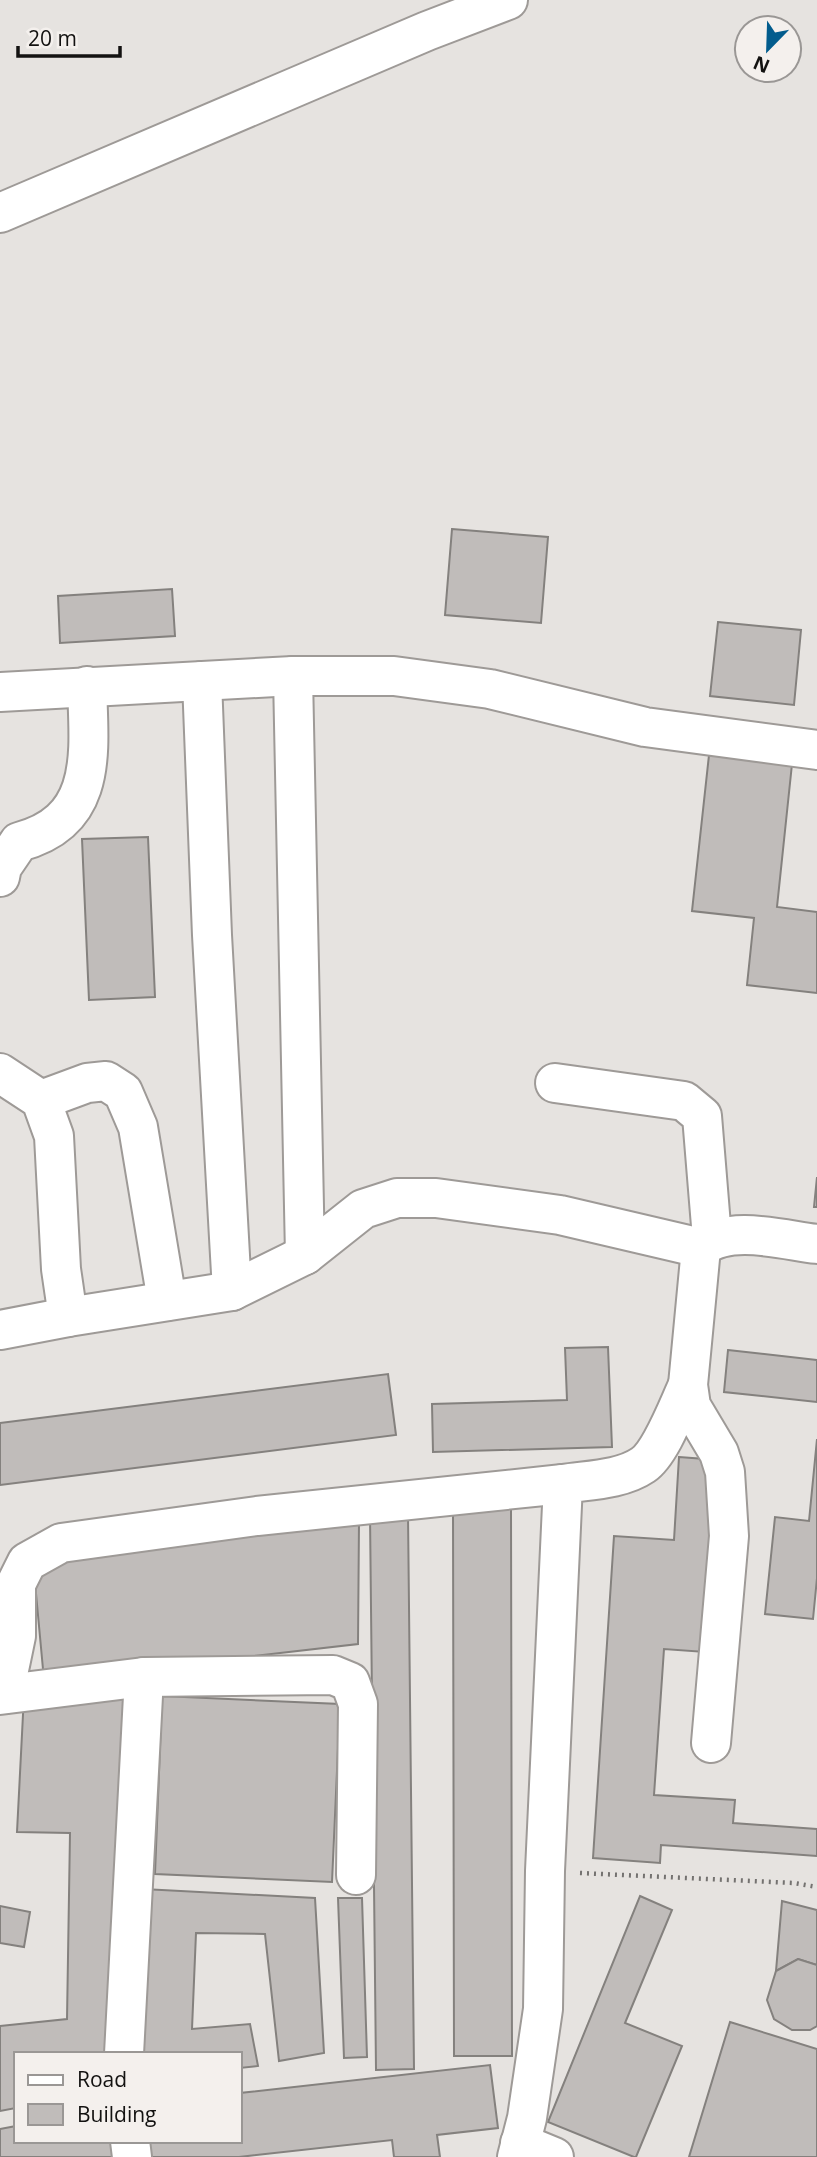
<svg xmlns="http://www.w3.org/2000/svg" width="817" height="2157" viewBox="0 0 817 2157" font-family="'Open Sans',sans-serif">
<rect width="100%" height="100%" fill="#e6e3e0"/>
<g fill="#c0bcba" stroke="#84817e" stroke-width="2">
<polygon points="452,529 548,537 541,623 445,615"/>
<polygon points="172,589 175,636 60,643 58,596"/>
<polygon points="718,622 801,630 794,705 710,696"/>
<polygon points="709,755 792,764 777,907 817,912 817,993 747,985 754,918 692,911"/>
<polygon points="148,837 155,997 89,1000 82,839"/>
<polygon points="817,1177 817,1207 814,1207"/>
<polygon points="608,1347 612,1447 433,1452 432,1404 567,1400 565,1348"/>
<polygon points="728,1350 817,1360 817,1402 724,1392"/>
<polygon points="388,1374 396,1435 0,1485 0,1423"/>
<polygon points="817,1439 817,1578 813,1619 765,1614 775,1517 809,1521"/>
<polygon points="679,1457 718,1460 705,1652 664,1649 654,1795 735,1800 733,1823 817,1829 817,1856 661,1845 660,1863 593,1858 614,1536 674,1540"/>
<polygon points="453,1507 511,1507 512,2056 454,2056"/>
<polygon points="408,1514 414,2069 376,2070 370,1515"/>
<polygon points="359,1522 358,1644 44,1680 33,1561"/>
<polygon points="24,1695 127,1698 116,2054 16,2054 16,2108 0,2111 0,2026 67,2019 70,1833 17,1832"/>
<polygon points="162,1696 340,1704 332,1882 155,1874"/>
<polygon points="143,1889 315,1898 324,2053 279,2061 265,1934 196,1933 192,2029 250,2024 258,2066 240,2068 240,2054 133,2054"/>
<polygon points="640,1896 672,1910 625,2023 682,2046 636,2157 634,2157 548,2122"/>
<polygon points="338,1898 362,1898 367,2057 344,2058"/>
<polygon points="782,1901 817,1910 817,1965 798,1959 776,1971"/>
<polygon points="0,1906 30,1912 24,1947 0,1943"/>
<polygon points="798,1959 817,1965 817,2026 810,2030 792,2030 774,2019 767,2000 776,1971"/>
<polygon points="730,2022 817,2049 817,2157 689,2157"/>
<polygon points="490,2065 498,2128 437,2135 440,2157 394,2157 392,2140 239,2157 145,2157 144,2141 240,2141 240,2093"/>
<polygon points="16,2126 16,2141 116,2141 118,2157 0,2157 0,2129"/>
</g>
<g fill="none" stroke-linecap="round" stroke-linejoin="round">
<g stroke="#9e9a97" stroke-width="42">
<g id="minor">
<polyline points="0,213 427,31 508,0"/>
<polyline points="202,681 212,935 232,1291"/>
<polyline points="0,692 293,676"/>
<path d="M0,877L2,867L19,842C99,821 89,752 87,686"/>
<polyline points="0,1073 41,1100 54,1136 61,1269 68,1317 0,1330"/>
<polyline points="555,1083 684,1101 702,1116 712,1238"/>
<polyline points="41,1100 87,1083 106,1081 123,1092 138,1127 167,1301"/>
<polyline points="305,1255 293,676 394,676 490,689 645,727 817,750"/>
<polyline points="68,1317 232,1291 305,1255 363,1209 397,1198 436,1198 560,1215 701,1248"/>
<polyline points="4,1694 16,1636 16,1584 27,1562 61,1543 257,1516 563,1484"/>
<polyline points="0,1695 144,1677 333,1675 350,1682 358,1704 356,1875"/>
<path d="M711,1743L729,1536L725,1472L719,1453L691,1406L688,1385L701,1248C729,1224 783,1240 817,1244"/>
<polyline points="124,2054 144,1677"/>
<polyline points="130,2141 132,2157"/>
<polyline points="520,2143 554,2157"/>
<path d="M517,2157L527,2118L543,2009L545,1871L563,1484C588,1480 621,1480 643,1465C661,1453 678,1406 688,1385"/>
</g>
</g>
<polyline stroke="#747270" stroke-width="4.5" stroke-dasharray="2 5" stroke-linecap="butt" points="580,1873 794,1883 817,1887"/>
<use href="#minor" stroke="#fff" stroke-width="38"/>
</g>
<rect x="14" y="2052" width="228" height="91" fill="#f4f0ed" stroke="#9a9795" stroke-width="2"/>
<rect x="28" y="2075" width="35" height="10" fill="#ffffff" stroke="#9a9795" stroke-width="2"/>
<text x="77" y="2087" font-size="21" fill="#131211">Road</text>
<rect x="28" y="2104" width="35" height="21" fill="#c0bcba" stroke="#9a9795" stroke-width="2"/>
<text x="77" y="2122" font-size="21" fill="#131211">Building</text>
<g transform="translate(768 49) rotate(203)"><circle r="33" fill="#f4f0ed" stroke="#9a9795" stroke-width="2"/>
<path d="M0-5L12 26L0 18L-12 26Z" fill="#025c8d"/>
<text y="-10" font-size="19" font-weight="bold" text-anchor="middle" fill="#131211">N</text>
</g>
<path d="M18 46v10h102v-10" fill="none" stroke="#131211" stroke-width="3.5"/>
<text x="28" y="46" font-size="21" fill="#131211" stroke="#f4f0ed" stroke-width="5" paint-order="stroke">20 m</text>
</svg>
